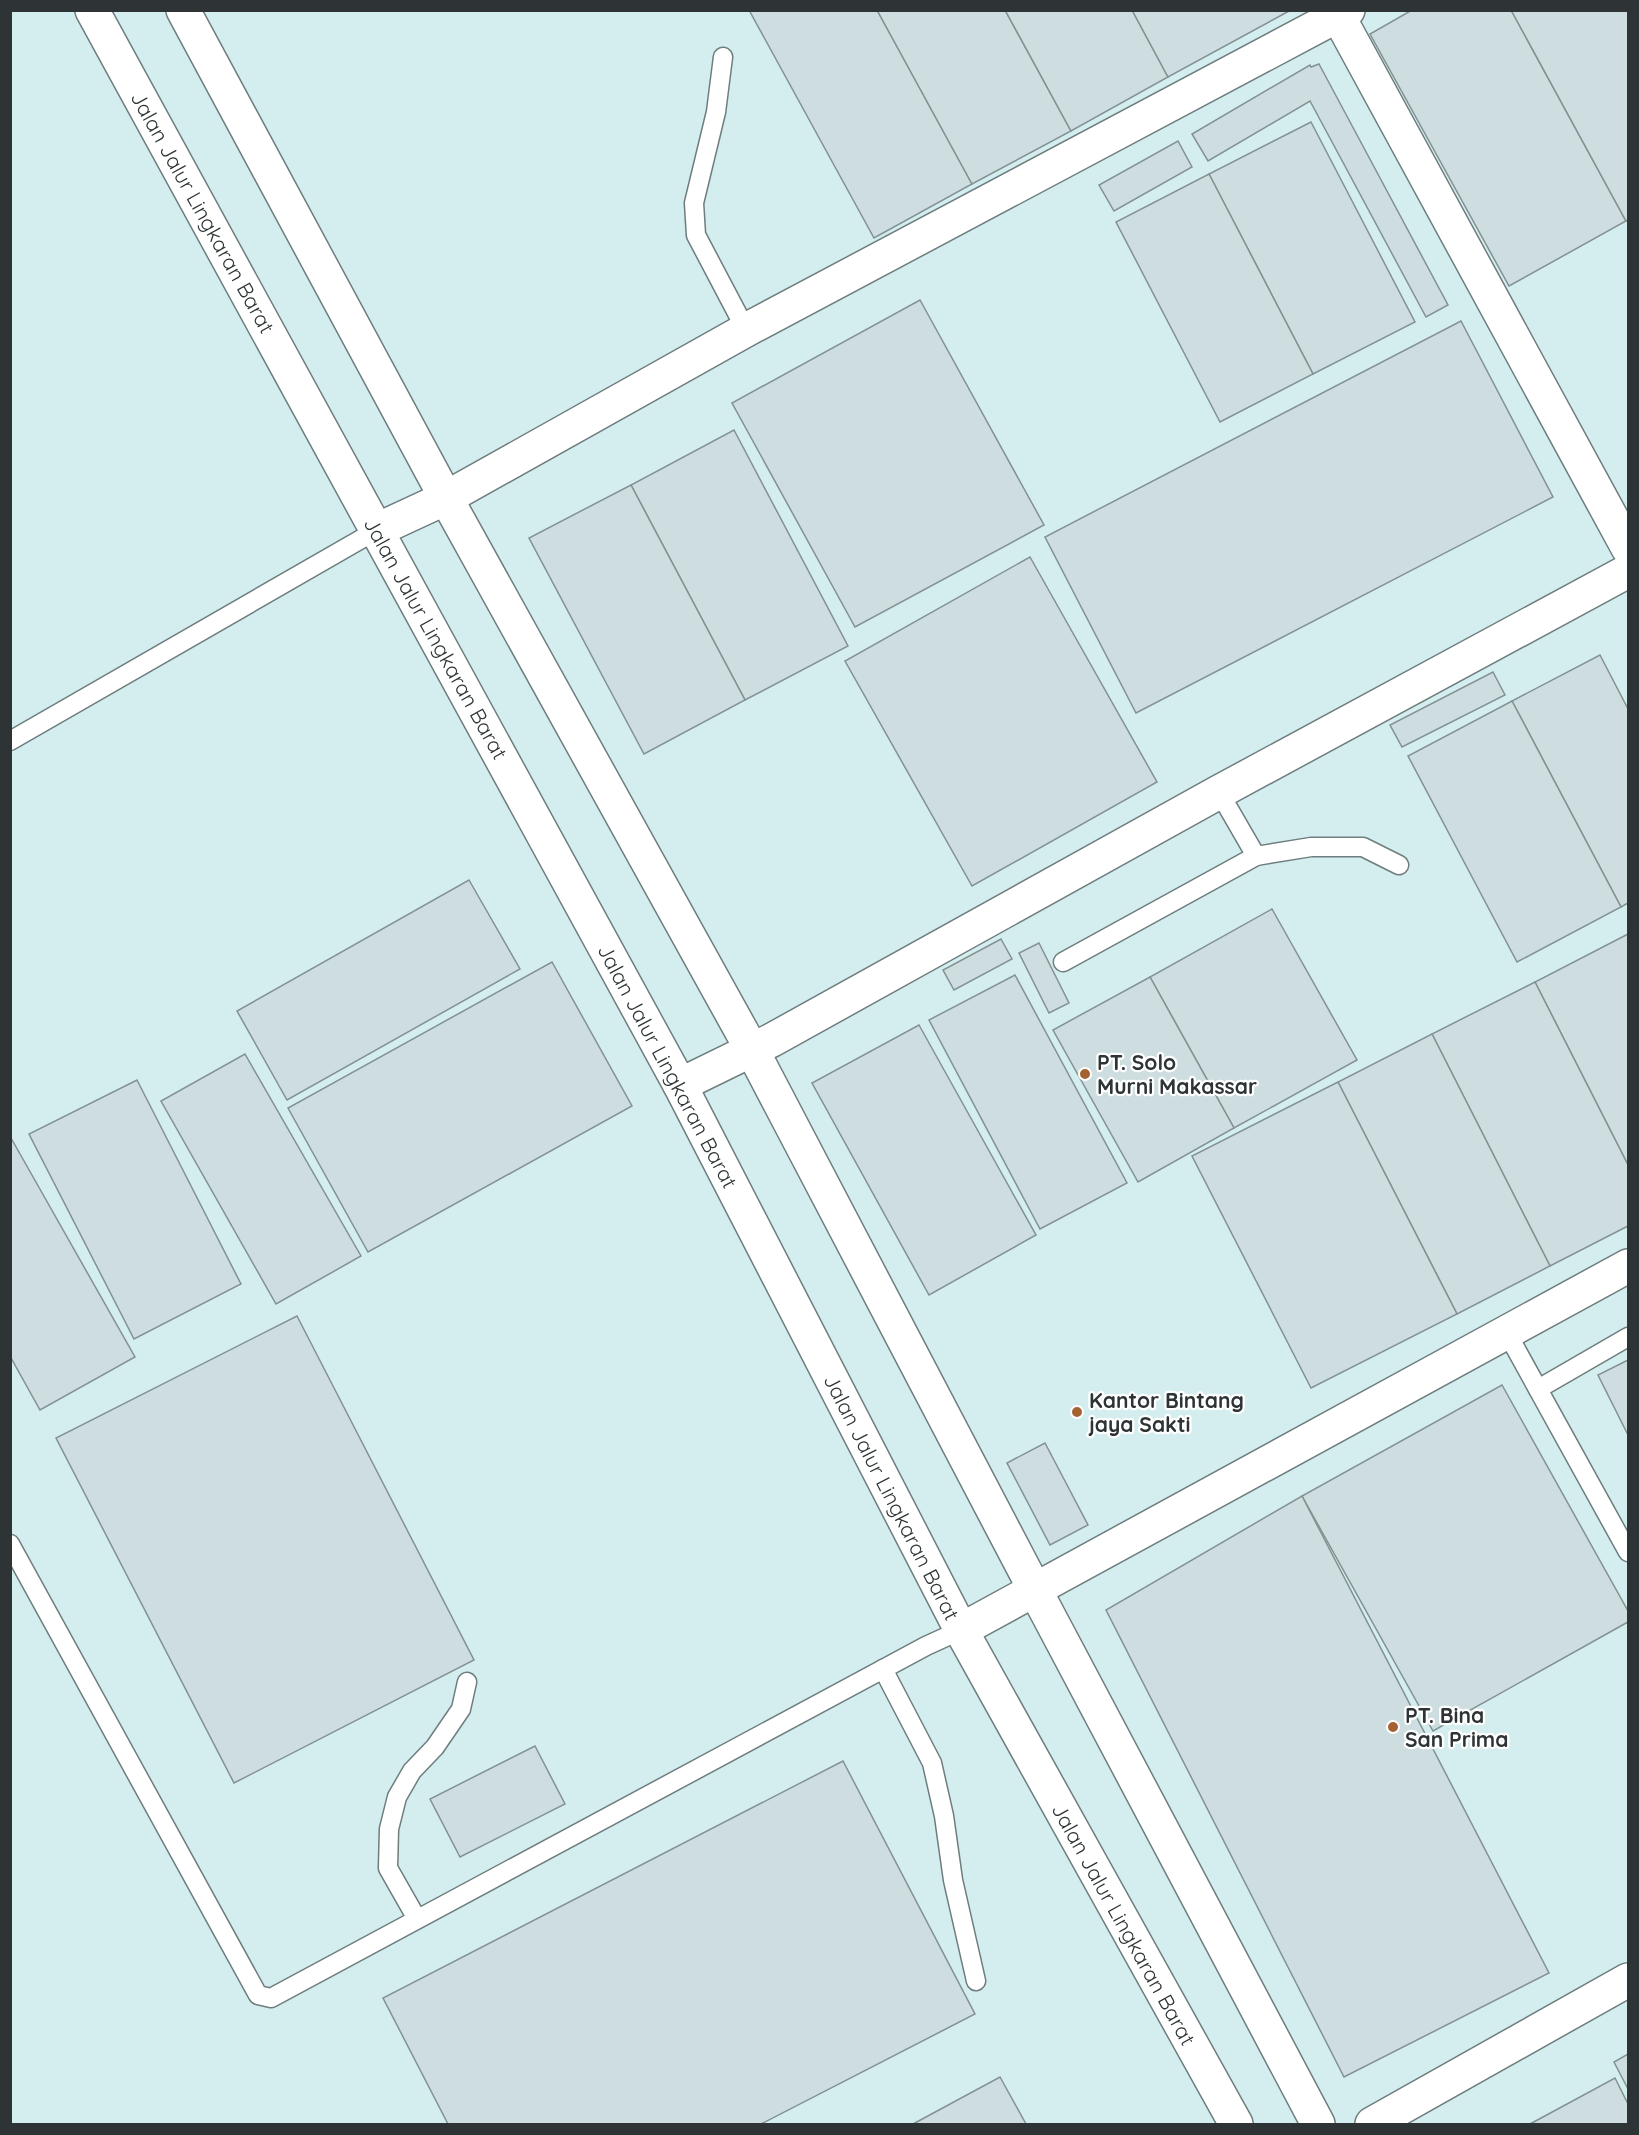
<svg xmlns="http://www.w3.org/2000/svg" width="1639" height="2135" viewBox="0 0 1639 2135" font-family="Quicksand,sans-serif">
<rect width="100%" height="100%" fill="#e8f8fa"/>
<rect fill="#d4edef" x="11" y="11" width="1617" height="2113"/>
<g fill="#cedee0" stroke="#829192" stroke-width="1.5">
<polygon points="749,10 877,10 972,184 874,238"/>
<polygon points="877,10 1005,10 1071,131 972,184"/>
<polygon points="1005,10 1132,10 1168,77 1071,131"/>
<polygon points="1132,10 1291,10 1168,77"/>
<polygon points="1412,10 1511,10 1626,221 1509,286 1370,34"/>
<polygon points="1511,10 1628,10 1628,220 1626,221"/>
<polygon points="1319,64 1448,305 1426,317 1310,101 1208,161 1192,134 1310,65 1311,67"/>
<polygon points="1311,122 1415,322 1313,374 1209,174"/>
<polygon points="1178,141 1192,167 1114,211 1099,185"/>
<polygon points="1209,174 1313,374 1220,422 1116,222"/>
<polygon points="920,300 1044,525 855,627 732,403"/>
<polygon points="1461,321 1553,497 1136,713 1045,537"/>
<polygon points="734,430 848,646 745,700 631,485"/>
<polygon points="631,485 745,700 644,754 529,538"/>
<polygon points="1030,557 1157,782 972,886 845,661"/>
<polygon points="1600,655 1628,709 1628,903 1621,907 1512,701"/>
<polygon points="1493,672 1505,695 1402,747 1390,725"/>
<polygon points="1512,701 1621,907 1517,962 1408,756"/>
<polygon points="469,880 520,969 287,1100 237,1011"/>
<polygon points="1272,909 1357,1060 1234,1128 1150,977"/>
<polygon points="1628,934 1628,1165 1535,982"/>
<polygon points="1001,939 1012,959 954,990 943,970"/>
<polygon points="1039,943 1069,1003 1049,1013 1019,953"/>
<polygon points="552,962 632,1106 368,1252 288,1108"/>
<polygon points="1015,975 1127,1183 1040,1229 929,1020"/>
<polygon points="1150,977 1234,1128 1138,1182 1053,1030"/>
<polygon points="1535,982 1628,1165 1628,1226 1550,1266 1432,1034"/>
<polygon points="919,1025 1036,1235 929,1295 812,1083"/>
<polygon points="1432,1034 1550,1266 1457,1314 1338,1082"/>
<polygon points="245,1054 361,1256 276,1304 161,1101"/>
<polygon points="137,1080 241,1284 134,1339 29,1134"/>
<polygon points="1338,1082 1457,1314 1311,1388 1192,1156"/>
<polygon points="11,1138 135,1357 40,1410 10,1356"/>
<polygon points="297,1316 474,1660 234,1783 56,1438"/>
<polygon points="1628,1360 1628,1435 1598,1375"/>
<polygon points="1502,1385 1628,1611 1628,1622 1433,1731 1302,1496"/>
<polygon points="1045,1443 1088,1525 1050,1545 1007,1463"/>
<polygon points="1302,1496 1549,1973 1344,2077 1106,1610"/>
<polygon points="535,1746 565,1804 460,1857 430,1799"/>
<polygon points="843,1761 975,2014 761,2124 448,2124 383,1998"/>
<polygon points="1628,2054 1628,2089 1614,2062"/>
<polygon points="1000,2077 1026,2124 913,2124"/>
<polygon points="1615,2078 1628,2104 1628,2124 1530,2124"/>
</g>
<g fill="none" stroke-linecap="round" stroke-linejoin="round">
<g stroke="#6e7d7e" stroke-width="21">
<g id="lane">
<polyline points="723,57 716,112 694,203 696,235 746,330"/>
<polyline points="10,741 377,530"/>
<polyline points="1256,856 1311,847 1363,847 1399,865"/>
<polyline points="1063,962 1256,856 1219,792"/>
<polyline points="1507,1333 1628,1552"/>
<polyline points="1538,1389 1628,1337"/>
<polyline points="10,1544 258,1995 271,1998 926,1646 961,1630"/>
<polyline points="883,1669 932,1763 944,1816 953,1880 976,1981"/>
<polyline points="417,1919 388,1868 389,1829 397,1797 412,1771 435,1747 461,1709 467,1682"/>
</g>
</g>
<g stroke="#6e7d7e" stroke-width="36">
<g id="street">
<polyline points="1335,10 1628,548"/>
<polyline points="377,530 446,498 746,330 1348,10"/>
<polyline points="680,1085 772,1040 1219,792 1628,571"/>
<polyline points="961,1630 1628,1266"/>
<polyline points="1372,2124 1628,1980"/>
</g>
</g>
<g stroke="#6e7d7e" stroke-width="36">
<g id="primary">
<polyline points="92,10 680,1085 961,1630 1236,2124"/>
<polyline points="183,10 446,498 752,1050 1035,1590 1318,2124"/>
</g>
</g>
<use href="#lane" stroke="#fff" stroke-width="18"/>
<use href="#street" stroke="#fff" stroke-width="33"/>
<use href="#primary" stroke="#fff" stroke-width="33"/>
</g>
<g fill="#a56231" stroke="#fff" stroke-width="2">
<circle cx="1085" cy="1074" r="6"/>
<circle cx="1077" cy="1412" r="6"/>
<circle cx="1393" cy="1727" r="6"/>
</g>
<g text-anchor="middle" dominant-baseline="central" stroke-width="4.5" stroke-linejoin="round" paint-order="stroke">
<g font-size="21" fill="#2e3435" stroke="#fff">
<text transform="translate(203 212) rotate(61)">Jalan Jalur Lingkaran Barat</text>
<text transform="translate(436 638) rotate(61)">Jalan Jalur Lingkaran Barat</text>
<text transform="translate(668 1066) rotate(62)">Jalan Jalur Lingkaran Barat</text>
<text transform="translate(892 1497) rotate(63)">Jalan Jalur Lingkaran Barat</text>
<text transform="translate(1124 1924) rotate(61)">Jalan Jalur Lingkaran Barat</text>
</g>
<g font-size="21" font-weight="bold" fill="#2e3435" stroke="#fff" text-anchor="start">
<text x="1097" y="1062">PT. Solo<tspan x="1097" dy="24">Murni Makassar</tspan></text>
<text x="1089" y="1400">Kantor Bintang<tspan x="1089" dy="24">jaya Sakti</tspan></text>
<text x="1405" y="1715">PT. Bina<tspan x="1405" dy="24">San Prima</tspan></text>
</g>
</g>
<rect width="1639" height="2135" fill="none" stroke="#2e3435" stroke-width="24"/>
</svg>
